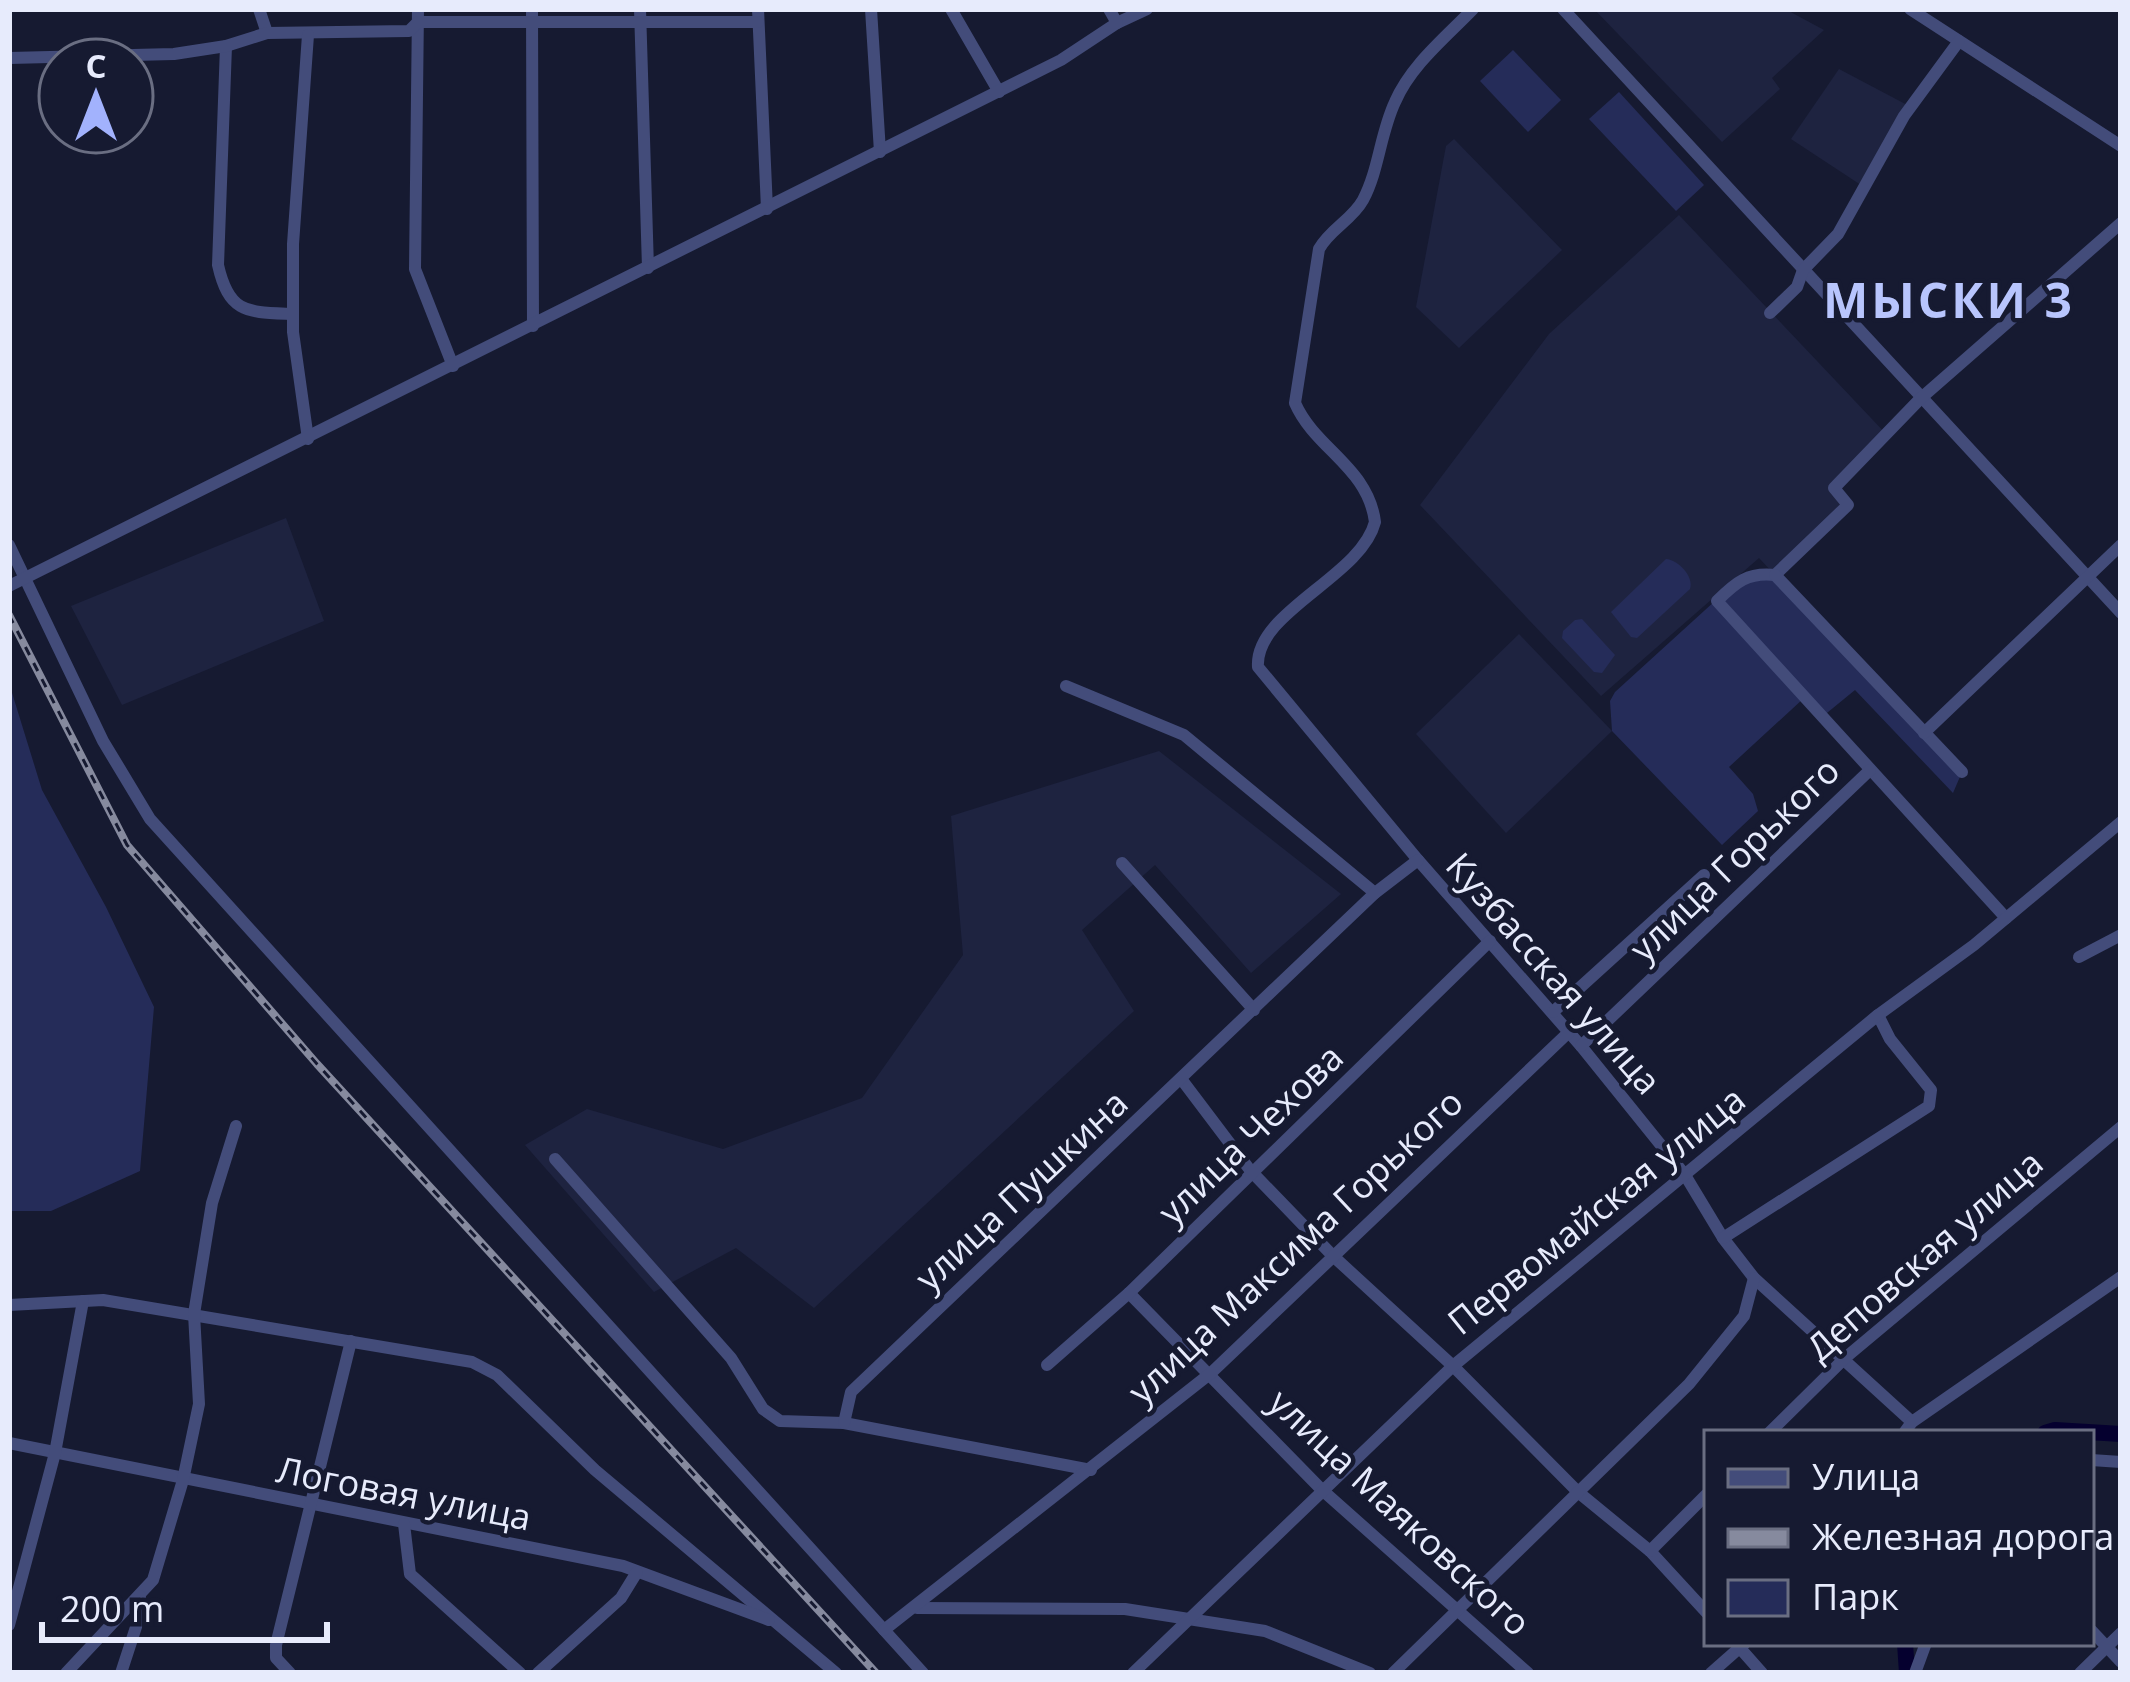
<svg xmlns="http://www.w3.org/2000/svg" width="2130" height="1682" viewBox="0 0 2130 1682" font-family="'Open Sans',sans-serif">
<rect width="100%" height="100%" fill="#161a31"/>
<g fill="#1e2340">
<polygon points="1594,9 1785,9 1824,30 1772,78 1780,89 1722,142"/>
<polygon points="1839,69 1911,107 1864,187 1791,139"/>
<polygon points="1454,139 1562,250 1459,348 1416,307 1446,146"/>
<polygon points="1679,215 1888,436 1835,487 1848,505 1775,575 1759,558 1601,696 1420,505 1549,334"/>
<polygon points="286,518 324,621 122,705 71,606"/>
<polygon points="1519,634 1612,731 1506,833 1416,734"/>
<polygon points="1159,751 1341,894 1251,973 1155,865 1082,930 1134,1011 814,1308 736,1248 654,1292 525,1145 587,1109 723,1149 862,1098 963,955 951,816"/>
</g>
<g fill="#252c59">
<polygon points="1513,50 1561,100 1528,132 1480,81"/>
<polygon points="1619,92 1704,185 1676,211 1589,119"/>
<path d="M1666,559C1678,560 1694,576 1690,589L1637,638L1631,637L1611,612Z"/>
<polygon points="1775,575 1962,772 1953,793 1855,690 1822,717 1804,698 1729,767 1753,794 1758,811 1722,845 1612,731 1610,701 1615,692 1738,580"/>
<polygon points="1582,619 1615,655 1602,673 1594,672 1562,638 1563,631 1575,620"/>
<polygon points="9,683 42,790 106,907 154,1007 140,1171 51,1211 9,1211"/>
</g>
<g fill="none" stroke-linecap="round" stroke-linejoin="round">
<g stroke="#05002f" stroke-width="16">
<polyline points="2045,1433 2055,1430 2121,1434"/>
<polyline points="1905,1643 1907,1673"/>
</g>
<g stroke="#434c7a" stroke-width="12">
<polyline points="259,9 267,33"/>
<polyline points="418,9 415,269 453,366"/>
<polyline points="532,9 533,326"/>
<polyline points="640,9 648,268"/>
<polyline points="758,9 767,209"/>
<polyline points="871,9 880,152"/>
<polyline points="951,9 999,92"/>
<path d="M1473,9C1445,38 1411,65 1395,102C1380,134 1379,170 1363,200C1352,220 1330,229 1319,249L1295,403C1315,449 1368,467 1375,522C1361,577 1254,612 1258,667L1418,860L1581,1046L1685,1175L1723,1238L1754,1278L1912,1422"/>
<polyline points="1563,9 2121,613"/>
<polyline points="1910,9 2121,146"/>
<polyline points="1117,23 1147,9"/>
<path d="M226,46L218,265C229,314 247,312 293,314"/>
<polyline points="9,58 174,54 226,46 267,33 409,31 418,22 758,22"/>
<polyline points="1770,313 1797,287 1803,270 1838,234 1904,116 1959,41"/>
<polyline points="308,439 293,332 293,244 308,35"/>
<polyline points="9,545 103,741 150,819 923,1673"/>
<polyline points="1775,575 1848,505 1834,488 1920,399 2121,223"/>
<path d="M1775,575C1748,572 1736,582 1717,601L2006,918"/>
<polyline points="1775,575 1962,772"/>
<polyline points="9,586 1061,60 1117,23 1109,9"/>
<polyline points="1066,686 1184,735 1375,893"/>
<polyline points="1924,733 2121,545"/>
<polyline points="1122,863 1254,1010"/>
<polyline points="2079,957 2121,935"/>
<polyline points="1553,1012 1704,875"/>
<polyline points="1581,1046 1870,770"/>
<polyline points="1182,1080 1250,1170 1333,1256 1453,1366 1578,1492 1650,1551 1707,1613"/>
<polyline points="555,1159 731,1358 763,1409 780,1421 844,1423 1091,1470"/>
<polyline points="1723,1238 1929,1106 1931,1090 1890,1039 1878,1015"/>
<polyline points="1129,1293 1321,1489 1528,1673"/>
<polyline points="9,1305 103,1300 472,1362 497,1375 595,1470 836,1673"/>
<polyline points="1047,1365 1129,1293 1490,941"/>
<polyline points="844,1423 851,1392 1375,893 1418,860"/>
<polyline points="1769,1433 1845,1358 2121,1127"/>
<polyline points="1904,1433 1912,1422 2121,1277"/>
<polyline points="9,1443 623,1566 769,1620"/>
<polyline points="2091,1460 2121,1462"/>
<polyline points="404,1524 410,1574 520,1673"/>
<polyline points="1650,1551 1707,1494"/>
<polyline points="917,1608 1125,1609 1265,1631 1370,1673"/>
<polyline points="9,1625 55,1453 83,1301"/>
<polyline points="884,1630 1211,1373 1569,1032"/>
<polyline points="2091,1630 2121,1662"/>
<polyline points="1739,1647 1762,1673"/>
<polyline points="66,1673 153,1580 183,1480 199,1404 194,1314 212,1203 236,1126"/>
<polyline points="121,1673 136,1627 140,1596"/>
<polyline points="290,1673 276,1658 276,1645 351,1341"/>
<polyline points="538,1673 621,1598 637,1572"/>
<polyline points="1133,1673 1453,1366 1878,1015 1974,945 2121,822"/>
<polyline points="1393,1673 1689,1384 1744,1316 1754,1278"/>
<polyline points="1711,1673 1745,1643"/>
<polyline points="1915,1673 1926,1643"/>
<polyline points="2080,1673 2121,1633"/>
</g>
<g stroke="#868a9e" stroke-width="8">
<polyline id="rail" points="9,615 127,845 317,1064 876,1673"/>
</g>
<use href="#rail" stroke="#161a31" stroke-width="3" stroke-dasharray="9" stroke-linecap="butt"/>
</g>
<g text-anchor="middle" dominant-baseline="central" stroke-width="9" stroke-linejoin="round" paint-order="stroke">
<g font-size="36" fill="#e7ebfc" stroke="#161a31">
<text transform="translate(1734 859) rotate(-44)">улица Горького</text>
<text transform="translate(1554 973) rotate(49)">Кузбасская улица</text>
<text transform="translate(1250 1134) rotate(-44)">улица Чехова</text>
<text transform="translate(1021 1190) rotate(-43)">улица Пушкина</text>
<text transform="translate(1596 1210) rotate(-39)">Первомайская улица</text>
<text transform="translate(1295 1246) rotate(-43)">улица Максима Горького</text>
<text transform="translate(1924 1255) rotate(-41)">Деповская улица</text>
<text transform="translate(404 1493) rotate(11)">Логовая улица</text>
<text transform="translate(1400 1512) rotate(43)">улица Маяковского</text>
</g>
<g font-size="48" font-weight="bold" letter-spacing="3" fill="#b8c5fd" stroke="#161a31">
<text x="1949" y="299">МЫСКИ 3</text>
</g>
</g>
<rect width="2130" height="1682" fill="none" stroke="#e7ebfc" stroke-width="24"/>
<rect x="1704" y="1430" width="390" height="216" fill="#161a31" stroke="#6a6e82" stroke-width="3"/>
<rect x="1728" y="1469" width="60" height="18" fill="#434c7a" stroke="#6a6e82" stroke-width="3"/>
<text x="1812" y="1490" font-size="36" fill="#e7ebfc">Улица</text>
<rect x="1728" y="1529" width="60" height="18" fill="#868a9e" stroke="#6a6e82" stroke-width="3"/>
<text x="1812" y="1550" font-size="36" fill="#e7ebfc">Железная дорога</text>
<rect x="1728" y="1580" width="60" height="36" fill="#252c59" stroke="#6a6e82" stroke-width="3"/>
<text x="1812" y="1610" font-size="36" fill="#e7ebfc">Парк</text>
<g transform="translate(96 96)"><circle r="57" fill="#161a31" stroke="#6a6e82" stroke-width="3"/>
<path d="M0-9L21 45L0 30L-21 45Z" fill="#a2b2fd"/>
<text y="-18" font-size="33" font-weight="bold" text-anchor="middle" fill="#e7ebfc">С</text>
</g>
<path d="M42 1622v18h285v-18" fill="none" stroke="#e7ebfc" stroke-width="6"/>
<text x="60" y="1622" font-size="36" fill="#e7ebfc" stroke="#161a31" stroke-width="9" paint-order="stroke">200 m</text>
</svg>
